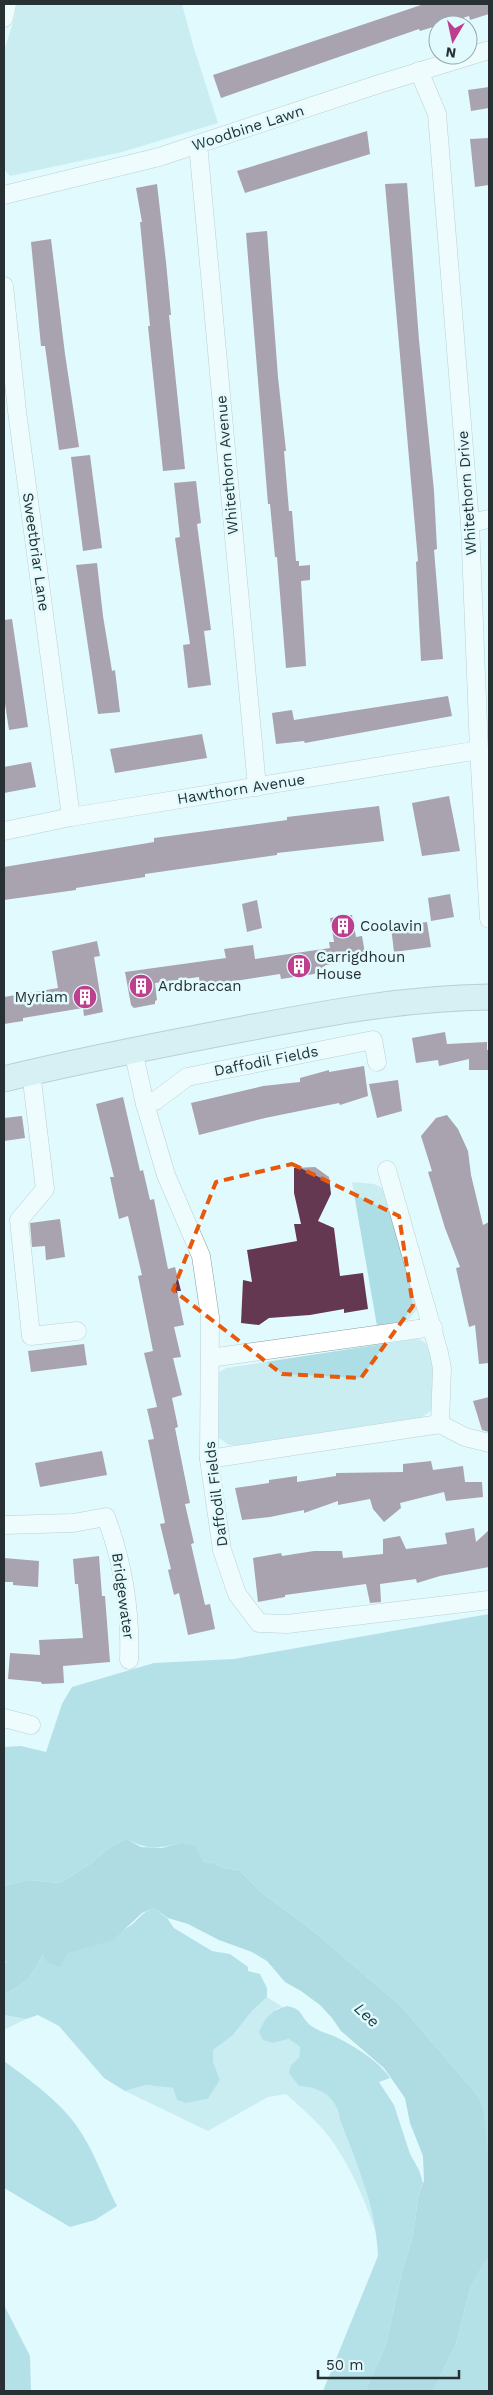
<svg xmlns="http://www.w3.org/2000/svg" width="493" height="2395" viewBox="0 0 493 2395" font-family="'Work Sans',sans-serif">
<rect width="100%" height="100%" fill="#e1fafe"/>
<g fill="#aedee5">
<polygon points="16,4 182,4 193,45 218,123 122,152 10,176 4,169 4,51 15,16"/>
<polygon points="352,1182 374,1184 387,1190 419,1307 408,1320 377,1326"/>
<path d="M415,1339C441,1339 434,1393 431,1411L422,1417L240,1445H229L216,1436L215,1380L218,1373L226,1368Z"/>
<path d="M267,1997L283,2007L276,2009L273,2043L289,2039L300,2047L299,2059L291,2065L299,2085C321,2087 337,2097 340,2120L365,2186L377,2235C365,2200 346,2154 320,2126C310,2115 298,2105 286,2094L268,2097L208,2131L125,2091L146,2085L173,2088L177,2100L186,2103L208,2099L220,2080L213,2061V2050L233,2035L252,2011Z"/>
<polygon points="4,2015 26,2019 4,2030"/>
</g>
<g fill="#7dc3cd">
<path d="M489,1614V2160L478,2096L402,2007L312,1930L262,1893L239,1870L223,1868L213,1863L203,1862L179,1843C158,1849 147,1850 127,1839L110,1847L93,1862L60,1883L28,1880L4,1886V1747L21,1746L46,1752L62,1704L72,1687L154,1663L234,1659Z"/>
<path d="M154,1908L167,1918L174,1928L212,1951L230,1954L248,1967V1971L260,1974L267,1988V1997L252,2011L233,2035L213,2050V2061L220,2080L208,2099L186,2103L177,2100L173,2088L146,2085L125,2091L104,2078L59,2026L38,2015L26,2019L4,2015V1995L28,1980L43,1955C74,1952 103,1944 130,1926C140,1919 139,1914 154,1908Z"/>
<path d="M287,2006C305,2009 300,2019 313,2027C320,2032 330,2034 338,2038C355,2047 379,2061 390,2078L379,2082L394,2105L410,2154L419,2170L423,2183L418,2197L413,2236L403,2267L386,2345L365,2391H323L378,2256C376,2207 357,2165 340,2120C337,2097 321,2087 299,2086L289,2073L291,2065L299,2058L300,2047L289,2039L273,2043L263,2040L259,2032C265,2017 272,2010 287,2006Z"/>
<path d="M4,2061C31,2081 64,2104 82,2134C96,2156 105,2183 117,2206L95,2220L70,2227L4,2188Z"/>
<polygon points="489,2259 489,2391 433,2391 456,2344 470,2289 485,2261"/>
<polygon points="4,2305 30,2356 31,2391 4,2391"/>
</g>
<polygon fill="#71b7c1" points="127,1839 141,1847 162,1848 179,1843 195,1846 203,1862 213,1863 223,1868 239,1870 262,1893 312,1930 402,2007 478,2096 483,2110 489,2160 489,2259 485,2261 470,2289 456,2344 433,2391 365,2391 386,2345 403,2267 413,2236 418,2197 424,2181 423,2156 410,2123 405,2098 384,2068 341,2031 332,2018 320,2005 301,1991 285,1982 267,1961 252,1952 219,1940 188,1924 168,1918 154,1908 142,1913 113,1940 68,1953 60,1967 48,1963 43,1955 28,1980 4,1995 4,1964 6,1962 4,1960 4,1886 28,1880 60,1883 93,1862 110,1847"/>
<g fill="#653851">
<polygon points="424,4 489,4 489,14 470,20 469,16 420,31 419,29 221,98 213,75"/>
<polygon points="489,87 489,108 471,111 468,90"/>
<polygon points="367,131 370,154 245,193 237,171"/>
<polygon points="489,138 489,185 475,187 470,139"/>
<polygon points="407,183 419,340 434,491 437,549 434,550 443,659 421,661 416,562 418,561 385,184"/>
<polygon points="157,184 166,262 171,315 169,315 185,469 163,471 148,326 150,326 140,222 142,222 136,188"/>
<polygon points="267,231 278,377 286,451 284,451 289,511 292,511 296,561 299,561 299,566 310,565 310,580 301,581 306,666 286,668 277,557 275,557 270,504 268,504 246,233"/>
<polygon points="51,239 65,354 79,447 59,450 45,346 41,346 31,242"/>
<polygon points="90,455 102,548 83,551 71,457"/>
<polygon points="196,481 201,523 197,524 211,630 204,631 211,685 188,688 183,645 190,644 175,538 180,537 174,483"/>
<polygon points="97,563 103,616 112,671 115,670 120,712 98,714 76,565"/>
<polygon points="12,619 28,727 9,730 4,697 4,620"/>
<polygon points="448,696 452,716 305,743 304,741 276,744 272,713 292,710 294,720"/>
<polygon points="202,734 207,758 115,773 110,749"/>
<polygon points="31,762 36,787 4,793 4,767"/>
<polygon points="449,796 460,851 422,856 412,803"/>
<polygon points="379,806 384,841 277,853 277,855 145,874 145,877 76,888 76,890 4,900 4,867 154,842 154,838 287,820 287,817"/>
<polygon points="450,894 454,917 431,921 428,898"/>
<polygon points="257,900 262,928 247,932 242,904"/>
<polygon points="352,915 356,937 362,936 366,959 326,965 314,974 281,979 280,974 215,984 216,991 201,993 199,977 155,983 157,1000 155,1001 155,1004 134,1008 131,1005 125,972 226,958 224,949 253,945 255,959 330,948 329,942 334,942 330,918"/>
<polygon points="427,922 431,947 394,952 391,927"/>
<polygon points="97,941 100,956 94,957 103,1012 84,1016 83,1008 23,1018 23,1021 4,1024 4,997 58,988 52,951"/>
<polygon points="445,1032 447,1044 487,1042 487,1050 489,1050 489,1070 469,1070 469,1059 439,1066 438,1060 416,1063 412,1038"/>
<polygon points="364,1066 368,1096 340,1105 339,1103 265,1118 199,1135 191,1103 263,1086 300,1082 300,1078 329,1070 329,1072"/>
<polygon points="398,1080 402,1111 377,1118 369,1084"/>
<polygon points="123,1097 140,1171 143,1170 150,1200 154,1199 168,1269 175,1267 181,1291 177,1291 184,1325 174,1327 181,1357 173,1358 182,1395 172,1398 178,1427 175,1428 190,1503 185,1504 194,1543 191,1544 205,1605 210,1604 215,1629 188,1635 179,1593 174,1595 168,1570 171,1569 160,1524 165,1523 148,1440 154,1439 147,1409 157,1407 144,1353 153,1351 138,1276 142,1275 128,1216 119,1219 110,1177 114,1177 96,1104"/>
<polygon points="447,1115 458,1129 468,1151 471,1175 483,1225 489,1222 489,1363 479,1364 475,1325 469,1327 456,1268 460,1267 445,1228 428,1172 432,1171 421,1136 436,1118"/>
<polygon points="22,1116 25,1138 4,1141 4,1118"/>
<polygon points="315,1167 329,1177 331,1194 318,1221 334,1228 340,1276 363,1273 368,1309 344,1313 344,1309 310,1315 269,1318 259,1325 241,1323 243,1280 252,1282 247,1250 297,1241 294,1224 301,1224 294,1193 294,1168"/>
<polygon points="60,1219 65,1257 46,1260 45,1246 32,1247 30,1223"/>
<polygon points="84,1344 87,1365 31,1372 28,1351"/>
<polygon points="489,1397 489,1432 482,1430 473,1401"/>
<polygon points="102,1451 107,1475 40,1487 35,1463"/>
<polygon points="431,1461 433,1470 463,1466 465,1482 482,1482 483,1497 446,1501 444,1492 400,1503 401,1508 384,1522 373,1509 370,1499 338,1505 338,1501 304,1513 304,1510 270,1517 242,1520 235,1488 269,1483 269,1480 297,1476 297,1482 336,1476 336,1473 403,1472 403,1464"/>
<polygon points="474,1528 476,1542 489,1530 489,1567 440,1576 417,1583 416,1579 380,1584 381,1602 370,1603 366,1584 285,1595 285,1597 258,1602 253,1558 281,1553 282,1556 314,1551 342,1551 343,1558 383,1554 383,1539 400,1536 406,1549 447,1544 445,1533"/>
<polygon points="99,1556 102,1596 105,1596 110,1662 63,1666 64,1683 42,1684 41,1682 8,1679 10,1653 40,1655 39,1640 83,1638 78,1584 75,1584 73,1559"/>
<polygon points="4,1558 39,1561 38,1587 13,1585 13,1582 4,1582"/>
</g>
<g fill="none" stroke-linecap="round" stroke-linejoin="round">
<g stroke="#889fa3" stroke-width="19">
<g id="street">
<polyline points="4,18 7,4"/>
<polyline points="419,71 437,114 470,523 479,750 489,919"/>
<polyline points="198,144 257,787"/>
<polyline points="4,195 159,157 382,83 489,50"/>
<polyline points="4,286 17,411 71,817"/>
<polyline points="470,523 489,519"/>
<polyline points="4,831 71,817 479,750"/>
<polyline points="133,1050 145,1104 166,1175 201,1256 210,1317 209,1459 222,1550 237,1594 259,1623 287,1624 489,1600"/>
<polyline points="31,1072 45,1189 19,1220 31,1336 77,1331"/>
<polyline points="145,1104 155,1101 187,1077 373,1040 377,1062"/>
<polyline points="387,1170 439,1353 442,1368 440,1424 465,1437 489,1443"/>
<polyline points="210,1358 433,1327"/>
<polyline points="209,1459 440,1424"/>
<path d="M4,1525L73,1523L106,1517C123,1563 131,1610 129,1660"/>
<polyline points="4,1718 31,1725"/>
</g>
</g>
<g stroke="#889fa3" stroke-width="27">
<path id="secondary" d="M4,1079C81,1060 159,1045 238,1030C322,1014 403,998 489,997"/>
</g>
<use href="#street" stroke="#fff" stroke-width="18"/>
<use href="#secondary" stroke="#c7e4e8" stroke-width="25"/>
</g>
<path d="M0 0H493V2395H0ZM292,1164L399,1216L413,1306L361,1378L282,1374L173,1290L216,1182Z" fill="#e1fafe" fill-opacity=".55" fill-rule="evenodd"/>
<path fill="none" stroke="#e8590c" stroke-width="4" stroke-dasharray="10 6" stroke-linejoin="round" d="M292,1164L399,1216L413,1306L361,1378L282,1374L173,1290L216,1182Z"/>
<defs>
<g id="building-disc" transform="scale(1.25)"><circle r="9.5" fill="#bd3f8d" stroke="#e1fafe"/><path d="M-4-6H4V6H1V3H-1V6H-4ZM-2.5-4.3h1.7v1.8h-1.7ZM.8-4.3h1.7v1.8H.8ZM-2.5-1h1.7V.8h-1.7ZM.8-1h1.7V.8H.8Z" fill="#fff"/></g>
</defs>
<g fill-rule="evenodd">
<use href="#building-disc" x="343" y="926"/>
<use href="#building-disc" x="299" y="966"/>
<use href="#building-disc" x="141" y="986"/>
<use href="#building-disc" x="85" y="997"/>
</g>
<g text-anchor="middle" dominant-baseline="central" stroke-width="5" stroke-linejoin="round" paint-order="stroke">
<g font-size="15" fill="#273032" stroke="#e1fafe">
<text transform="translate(248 128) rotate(-18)">Woodbine Lawn</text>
<text transform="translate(227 465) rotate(-95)">Whitethorn Avenue</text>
<text transform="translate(467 493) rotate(-94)">Whitethorn Drive</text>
<text transform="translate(36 552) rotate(82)">Sweetbriar Lane</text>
<text transform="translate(241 789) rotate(-9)">Hawthorn Avenue</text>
<text transform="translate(266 1061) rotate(-11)">Daffodil Fields</text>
<text transform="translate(216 1494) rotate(-97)">Daffodil Fields</text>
<text transform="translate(123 1596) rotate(82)">Bridgewater</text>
</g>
<g font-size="15" fill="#273032" stroke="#e1fafe" text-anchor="start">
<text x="360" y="926">Coolavin</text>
<text x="316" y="957">Carrigdhoun<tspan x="316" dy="17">House</tspan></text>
<text x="158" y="986">Ardbraccan</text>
<text x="68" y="997" text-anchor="end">Myriam</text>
</g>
<g font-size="16" font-style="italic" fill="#1d3f44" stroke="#e1fafe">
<text transform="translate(367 2015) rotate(43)">Lee</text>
</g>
</g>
<rect width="493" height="2395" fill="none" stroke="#273032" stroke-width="10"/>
<g transform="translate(453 40) rotate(189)"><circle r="24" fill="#e1fafe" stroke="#97a9ac"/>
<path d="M0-4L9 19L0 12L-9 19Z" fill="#bd3f8d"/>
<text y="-8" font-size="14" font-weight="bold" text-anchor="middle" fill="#273032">N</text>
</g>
<path d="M318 2370v8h141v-8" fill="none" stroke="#273032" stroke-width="2.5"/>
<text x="326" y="2370" font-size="15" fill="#273032" stroke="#e1fafe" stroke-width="4" paint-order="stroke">50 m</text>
</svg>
